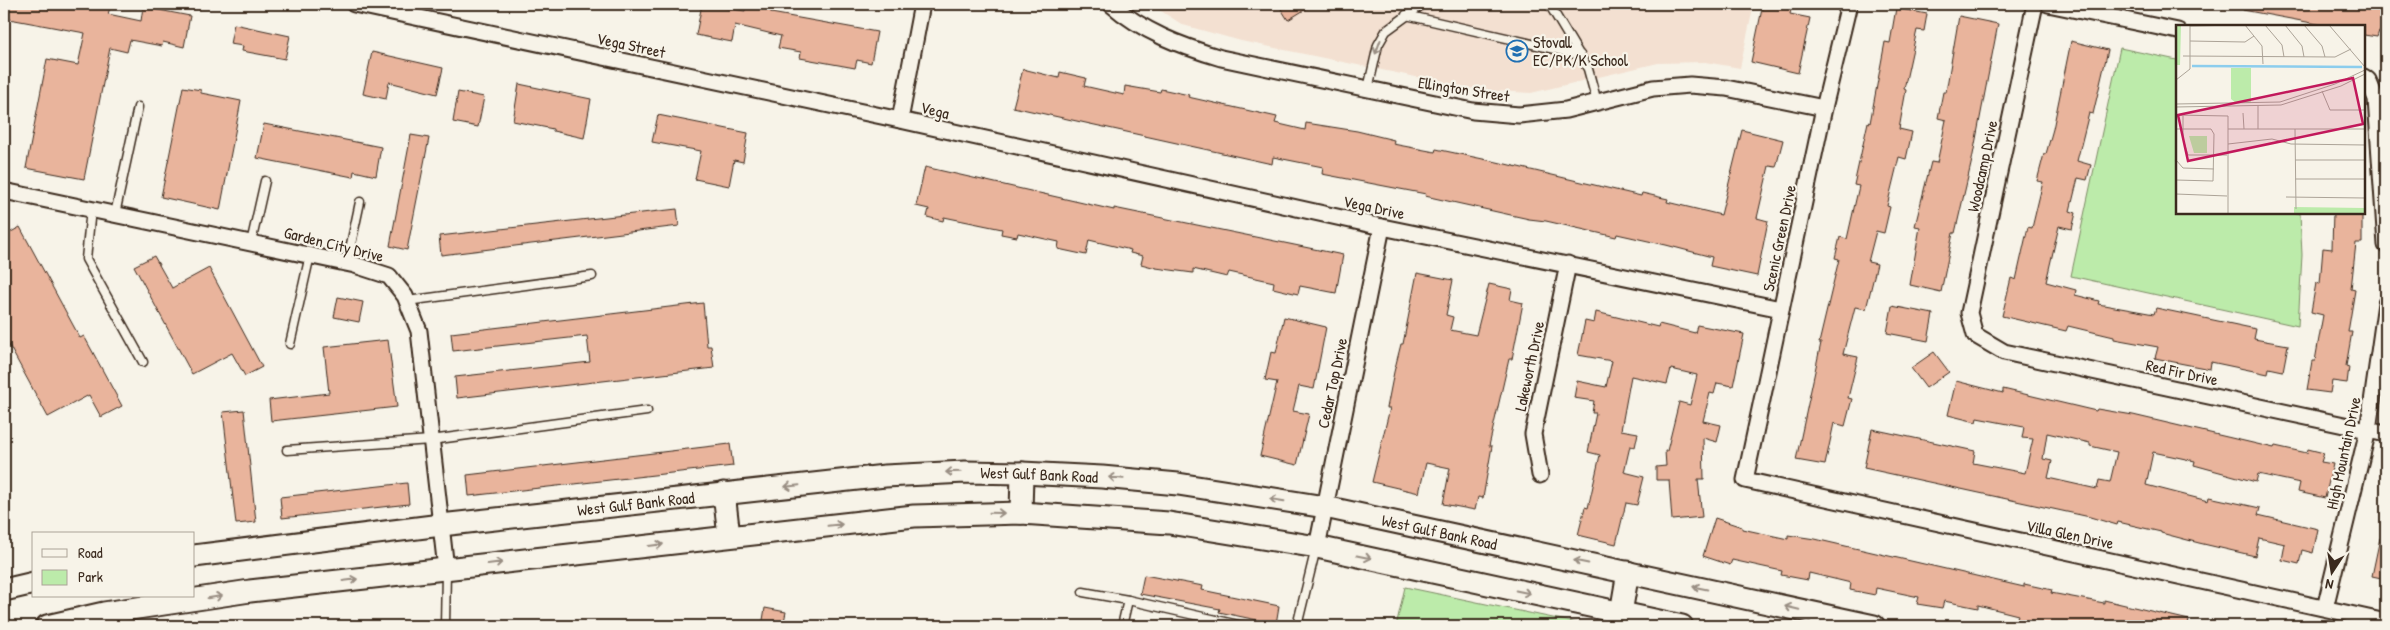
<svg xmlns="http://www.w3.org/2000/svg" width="2390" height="630" viewBox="0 0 2390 630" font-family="'Patrick Hand',sans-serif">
<rect width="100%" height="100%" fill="#f7f3e8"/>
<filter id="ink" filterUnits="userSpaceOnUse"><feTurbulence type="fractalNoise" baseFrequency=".02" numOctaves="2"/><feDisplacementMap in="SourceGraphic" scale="10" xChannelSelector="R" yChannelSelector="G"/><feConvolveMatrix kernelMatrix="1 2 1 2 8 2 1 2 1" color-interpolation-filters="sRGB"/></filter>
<g filter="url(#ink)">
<polygon fill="#f3e0d1" points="1150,4 1754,4 1740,68 1705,62 1658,63 1531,93 1479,90 1241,41 1183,25"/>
<g fill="#bcebaa" stroke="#7c8a64">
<polygon points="2120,48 2177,60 2178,212 2300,213 2302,255 2298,326 2071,276"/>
<polygon points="1405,587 1591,626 1396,626"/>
</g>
<g fill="#e9b49c" stroke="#3b2a1e" fill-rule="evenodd">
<polygon points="4,4 111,4 108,14 141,21 143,7 190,16 184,47 163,42 162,46 130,40 127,52 110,48 84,179 26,168 47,59 78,65 85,33 4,18"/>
<polygon points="702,4 745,11 746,4 773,4 771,13 877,32 871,63 857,60 855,68 800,58 801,52 778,48 781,36 735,25 732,42 696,35"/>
<polygon points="1278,4 1314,4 1288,20"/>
<polygon points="1763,4 1792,5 1790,14 1810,18 1798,73 1751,62"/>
<polygon points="2243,4 2386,4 2386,36 2379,31 2377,37 2364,35 2364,26 2328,26 2243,10"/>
<polygon points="1896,8 1927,14 1924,31 1917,30 1904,89 1906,90 1899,129 1912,132 1906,159 1899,157 1887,206 1890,207 1884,233 1876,231 1868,262 1877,264 1866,309 1855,307 1843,354 1858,357 1848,398 1852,399 1845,426 1834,423 1825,465 1796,460 1821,343 1819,343 1839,259 1835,258 1840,237 1847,239 1859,186 1854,185 1868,122 1870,123 1885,42 1890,43"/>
<polygon points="1959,16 1998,24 1972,160 1955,233 1953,233 1941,292 1910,285 1920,227 1915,226 1931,162 1937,163 1946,120 1938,118 1943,92 1946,92"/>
<polygon points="234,24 290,36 285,59 242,51 243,46 230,44"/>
<polygon points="2071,41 2108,50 2093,114 2089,113 2077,161 2091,165 2087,180 2078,178 2070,211 2076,213 2072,229 2059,226 2046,282 2076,290 2075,295 2099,301 2098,304 2154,314 2156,308 2256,329 2254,339 2288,345 2283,371 2269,368 2268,374 2211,362 2210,369 2174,362 2155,358 2158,347 2114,339 2114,337 2068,326 2066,331 2002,316 2011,278 2016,280 2028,227 2032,228 2043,182 2037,181 2044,154 2046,154 2053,129"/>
<polygon points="372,52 443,68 437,94 389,82 386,99 363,94"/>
<polygon points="1023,69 1059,78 1060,72 1086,78 1084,86 1124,95 1125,86 1160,92 1161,89 1189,95 1188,97 1277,117 1275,123 1305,130 1306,123 1357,131 1394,140 1393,144 1435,152 1436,149 1497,162 1641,196 1642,193 1668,199 1667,202 1721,215 1742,130 1783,140 1776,167 1769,166 1757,218 1768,221 1757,276 1710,266 1712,257 1666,245 1617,234 1616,237 1546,221 1529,219 1425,196 1426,194 1322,174 1323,167 1273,157 1272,164 1013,107"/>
<polygon points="519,84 591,99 584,138 553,131 553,129 513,121"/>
<polygon points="183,87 201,90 201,93 241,101 220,210 161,197"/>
<polygon points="458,92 484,97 478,127 453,122"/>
<polygon points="658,115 748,133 743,162 734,160 729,186 695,179 701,151 652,142"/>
<polygon points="264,124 381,147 376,176 354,171 353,177 257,158"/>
<polygon points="411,135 429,138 407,250 390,246"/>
<polygon points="925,167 1114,210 1114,208 1343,255 1336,293 1300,286 1298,294 1273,288 1274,282 1229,272 1227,277 1193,269 1193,273 1156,268 1141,264 1143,256 1130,253 1131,250 1089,240 1086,255 1058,249 1059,242 1018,233 1017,237 1001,234 1002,229 944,217 943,221 927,217 929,209 916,206"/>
<polygon points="677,209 679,226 441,255 439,236"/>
<polygon points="2333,212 2362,212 2362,243 2356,243 2351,289 2355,290 2348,332 2352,332 2346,366 2349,367 2347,383 2332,381 2330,393 2307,390 2312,361 2315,361 2323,315 2311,312 2316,283 2320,284 2323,248 2332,249"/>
<polygon points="20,227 80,338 84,336 122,406 101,417 89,395 48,417 4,336 4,236"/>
<polygon points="154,256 172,288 209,268 262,367 245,376 232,353 192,374 134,266"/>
<polygon points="1417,273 1453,280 1446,315 1453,317 1450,330 1476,335 1489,284 1512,289 1510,300 1523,303 1512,359 1509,359 1489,446 1492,446 1483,498 1478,497 1475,510 1443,504 1450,468 1426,463 1419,493 1372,482 1390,408 1387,408 1394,372 1401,344 1403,344"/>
<polygon points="338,297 363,302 359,322 334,317"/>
<polygon points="703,303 707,346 711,346 714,368 457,398 455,377 590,362 587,336 453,351 451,333"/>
<polygon points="1892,306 1933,314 1928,341 1887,333"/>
<polygon points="1596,312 1658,327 1659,324 1695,333 1697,325 1744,334 1733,386 1717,383 1714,394 1710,393 1703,421 1721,425 1717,442 1703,438 1704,479 1698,479 1702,517 1672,520 1669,480 1656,480 1656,467 1666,466 1665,451 1667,451 1679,402 1690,405 1697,375 1671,369 1667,384 1631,376 1621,430 1638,433 1635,447 1630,446 1624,472 1644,477 1637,505 1626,503 1616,544 1578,535 1585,507 1588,508 1600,455 1588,452 1596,413 1592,413 1594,401 1574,398 1577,381 1606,387 1612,361 1578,355 1585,321 1594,323"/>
<polygon points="1284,317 1326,327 1314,389 1299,386 1293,411 1309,414 1297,465 1260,456 1277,382 1265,380 1271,352 1276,353"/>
<polygon points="388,340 397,407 271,421 269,400 329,393 324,347"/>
<polygon points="1934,352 1949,372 1926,388 1911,368"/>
<path d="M1956,381L2003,393V389L2096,411L2097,409L2133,415L2274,448L2275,446L2307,453L2308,449L2324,453L2321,462L2333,464L2325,498L2298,492L2300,483L2258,474L2256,482L2194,465L2195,461L2153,452L2146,485L2208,501L2209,497L2260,508L2258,515L2318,529L2313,553L2302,550L2299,564L2282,560L2285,544L2259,538L2255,556L2199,543L2161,533V532L2118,522L2117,525L2090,517L1864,468L1872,429L1975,451L1973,463L2025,473L2033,439L2022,438L2024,427L1977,418L1976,422L1948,415ZM2047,433L2090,443V446L2117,452L2110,482L2099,480L2097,489L2048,478L2052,461L2043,459Z"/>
<polygon points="244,410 256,522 236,524 223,412"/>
<polygon points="730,444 733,466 469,496 467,475"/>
<polygon points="407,483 409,504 282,518 280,497"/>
<polygon points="1715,518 1742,527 1742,529 1788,539 1788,535 1815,539 2024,587 2024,584 2052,590 2051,593 2104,603 2104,600 2189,620 2188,626 2042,626 2016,620 2018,615 1978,605 1978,608 1944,601 1942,608 1917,604 1919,597 1876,588 1875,595 1850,590 1851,583 1809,573 1808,580 1781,575 1782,571 1732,560 1730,565 1703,556"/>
<polygon points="2380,538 2386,539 2386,579 2372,576"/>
<polygon points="1144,575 1203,586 1202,590 1279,606 1276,624 1219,612 1220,609 1140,594"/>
<polygon points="765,608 786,612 783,626 762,626"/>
</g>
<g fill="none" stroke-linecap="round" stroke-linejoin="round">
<g stroke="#3b2a1e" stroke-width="11">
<g id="service">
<polyline points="1549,4 1588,69 1597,102"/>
<polyline points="1406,15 1580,55"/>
<polyline points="4,81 4,79"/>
<polyline points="1368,89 1378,45 1386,31 1423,4"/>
<polyline points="91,209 86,259 143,362"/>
<polyline points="115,214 138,107"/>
<polyline points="251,243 265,181"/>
<polyline points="347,263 360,202"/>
<polyline points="407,301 592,276"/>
<polyline points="290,344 310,255"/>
<polyline points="287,450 431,440 647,411"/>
<polyline points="1083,592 1128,600"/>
<polyline points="445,626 446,571"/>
<polyline points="1122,626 1128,600 1243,626"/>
<polyline points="1297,626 1316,548"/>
</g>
</g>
<g stroke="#3b2a1e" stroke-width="19">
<g id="minor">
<polyline points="354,4 900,120 1382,227 1781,309"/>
<path d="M1111,4C1143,32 1181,46 1221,58L1473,111L1519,115L1566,110L1653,88L1690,85L1726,88L1824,108"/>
<polyline points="1849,4 1824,108 1745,480 2386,622"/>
<polyline points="2035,4 1969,313 1975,335 2004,352 2386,434"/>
<polyline points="2048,4 2178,31"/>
<polyline points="2364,77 2368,80 2376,99 2386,245"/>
<polyline points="900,120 922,4"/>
<polyline points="4,191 355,265 389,276 405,296 419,331 446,569"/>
<polyline points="1540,475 1533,434 1568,264"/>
<polyline points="1317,547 1382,227"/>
<polyline points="2325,608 2368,430 2386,303"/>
</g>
</g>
<g stroke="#3b2a1e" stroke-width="25">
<g id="secondary">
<polyline points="724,493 729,536"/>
<polyline points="1021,513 1022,473"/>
<path id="s1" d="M194,556L441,525L885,476L965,472L1022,473L1102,477L1178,484L1325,507L1874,626"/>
<polyline points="4,590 34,583"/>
<polyline points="1621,613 1628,572"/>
<polyline points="47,626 104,613 250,591 914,516 1021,513 1169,523 1317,547 1682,626"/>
</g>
</g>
<use href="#service" stroke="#f7f3e8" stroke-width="8"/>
<use href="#minor" stroke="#f7f3e8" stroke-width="15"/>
<use href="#secondary" stroke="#f7f3e8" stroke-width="21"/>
</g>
<defs><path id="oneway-shaft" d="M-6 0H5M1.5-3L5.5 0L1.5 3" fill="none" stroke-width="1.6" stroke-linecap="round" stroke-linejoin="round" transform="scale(1.25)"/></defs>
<g stroke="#998e83">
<use href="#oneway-shaft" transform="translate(1378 47) rotate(110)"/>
<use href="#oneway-shaft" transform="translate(953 472) rotate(178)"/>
<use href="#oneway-shaft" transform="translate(1116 478) rotate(-174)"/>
<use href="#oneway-shaft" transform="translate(792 486) rotate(174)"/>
<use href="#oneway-shaft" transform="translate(1277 500) rotate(-171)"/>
<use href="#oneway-shaft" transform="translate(997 513) rotate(1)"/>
<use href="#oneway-shaft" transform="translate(835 525) rotate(-6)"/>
<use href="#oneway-shaft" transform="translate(656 545) rotate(-7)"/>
<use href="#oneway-shaft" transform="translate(1364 557) rotate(12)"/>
<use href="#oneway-shaft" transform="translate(1581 562) rotate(-168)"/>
<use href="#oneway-shaft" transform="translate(495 563) rotate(-7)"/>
<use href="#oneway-shaft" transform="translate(350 580) rotate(-7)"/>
<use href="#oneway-shaft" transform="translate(1700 588) rotate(-168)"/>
<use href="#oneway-shaft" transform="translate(1523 592) rotate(12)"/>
<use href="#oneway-shaft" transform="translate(215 597) rotate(-9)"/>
<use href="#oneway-shaft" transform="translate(1792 608) rotate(-167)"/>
</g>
</g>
<defs>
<g id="school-ring" transform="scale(1.125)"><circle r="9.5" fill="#f7f3e8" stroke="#1f6fb2" stroke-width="1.5"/><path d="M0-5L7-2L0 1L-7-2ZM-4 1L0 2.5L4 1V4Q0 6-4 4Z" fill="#1f6fb2"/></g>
</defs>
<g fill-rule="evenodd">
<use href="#school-ring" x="1517" y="51"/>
</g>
<g text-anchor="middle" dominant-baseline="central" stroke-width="4.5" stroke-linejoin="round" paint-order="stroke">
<g font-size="16" fill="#3b2a1e" stroke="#f7f3e8" text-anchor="start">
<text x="1533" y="42">Stovall<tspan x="1533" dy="18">EC/PK/K School</tspan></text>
</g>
<g font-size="16" fill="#3b2a1e" stroke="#f7f3e8">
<text transform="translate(631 45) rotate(12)">Vega Street</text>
<text transform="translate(1464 89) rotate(9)">Ellington Street</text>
<text transform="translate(935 110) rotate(14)">Vega</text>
<text transform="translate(1982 166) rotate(-78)">Woodcamp Drive</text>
<text transform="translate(1374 207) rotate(12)">Vega Drive</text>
<text transform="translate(1779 238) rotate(-78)">Scenic Green Drive</text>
<text transform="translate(334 244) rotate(14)">Garden City Drive</text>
<text transform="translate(1529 366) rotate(-78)">Lakeworth Drive</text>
<text transform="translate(2182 372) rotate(12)">Red Fir Drive</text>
<text transform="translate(1332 383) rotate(-78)">Cedar Top Drive</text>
<text transform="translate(2343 453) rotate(-78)">High Mountain Drive</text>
<text stroke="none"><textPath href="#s1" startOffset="850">West Gulf Bank Road</textPath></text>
<text stroke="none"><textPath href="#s1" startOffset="445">West Gulf Bank Road</textPath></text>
<text stroke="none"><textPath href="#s1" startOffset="1255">West Gulf Bank Road</textPath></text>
<text transform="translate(2070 534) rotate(12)">Villa Glen Drive</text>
</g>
</g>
<g transform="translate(2176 25)">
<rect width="189" height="189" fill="#f7f3e8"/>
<path d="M0,0H5L4,40H0ZM55,43H75V78H60L55,74ZM13,111H31V128H18ZM118,182L189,183V188H118Z" fill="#bcebaa"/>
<path fill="none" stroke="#8ccded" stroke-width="2.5" d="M16,41L186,42"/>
<path fill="none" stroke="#aca397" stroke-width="1" d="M69,0L86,21L87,39M89,0L106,20L108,32M109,0L126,21L128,32M128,0L146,21L149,32M153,0L189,42M14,1L63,0M14,16L69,17L78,11M7,31L159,32L175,24M0,55L14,44V0M146,66L154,85H189M0,79L104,77L159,59L189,45M82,80V104M0,82L105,80L165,61L189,49M67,88L68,104M0,90L52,91V188M7,91V114L12,130H51M0,104H35L38,109L37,156L0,155M52,104H189M119,104L120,184M52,119L96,114L115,119L189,120M0,135L7,143L38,144M119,135H189M119,154H189M0,169L51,171M110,172L189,173"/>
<path fill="#c2185b" fill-opacity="0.15" stroke="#c2185b" stroke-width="2.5" d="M177,53L187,99L12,136L2,90Z"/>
<rect width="189" height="189" fill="none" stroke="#3b2a1e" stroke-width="2.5"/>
</g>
<rect width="2390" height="630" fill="none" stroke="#f7f3e8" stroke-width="20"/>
<rect x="10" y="10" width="2370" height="610" fill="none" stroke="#3b2a1e" stroke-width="2" filter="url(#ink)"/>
<rect x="32" y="532" width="162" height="65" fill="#f7f3e8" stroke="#aca397"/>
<rect x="42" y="549" width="25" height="8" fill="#f7f3e8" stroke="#aca397"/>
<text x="78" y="558" font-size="15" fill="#3b2a1e">Road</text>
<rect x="42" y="570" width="25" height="15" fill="#bcebaa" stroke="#aca397"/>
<text x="78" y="582" font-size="15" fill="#3b2a1e">Park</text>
<g transform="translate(2332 572) rotate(192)" stroke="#f7f3e8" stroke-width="4" paint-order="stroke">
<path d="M0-4L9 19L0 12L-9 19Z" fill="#3b2a1e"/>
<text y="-8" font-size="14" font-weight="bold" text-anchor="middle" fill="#3b2a1e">N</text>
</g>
</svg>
